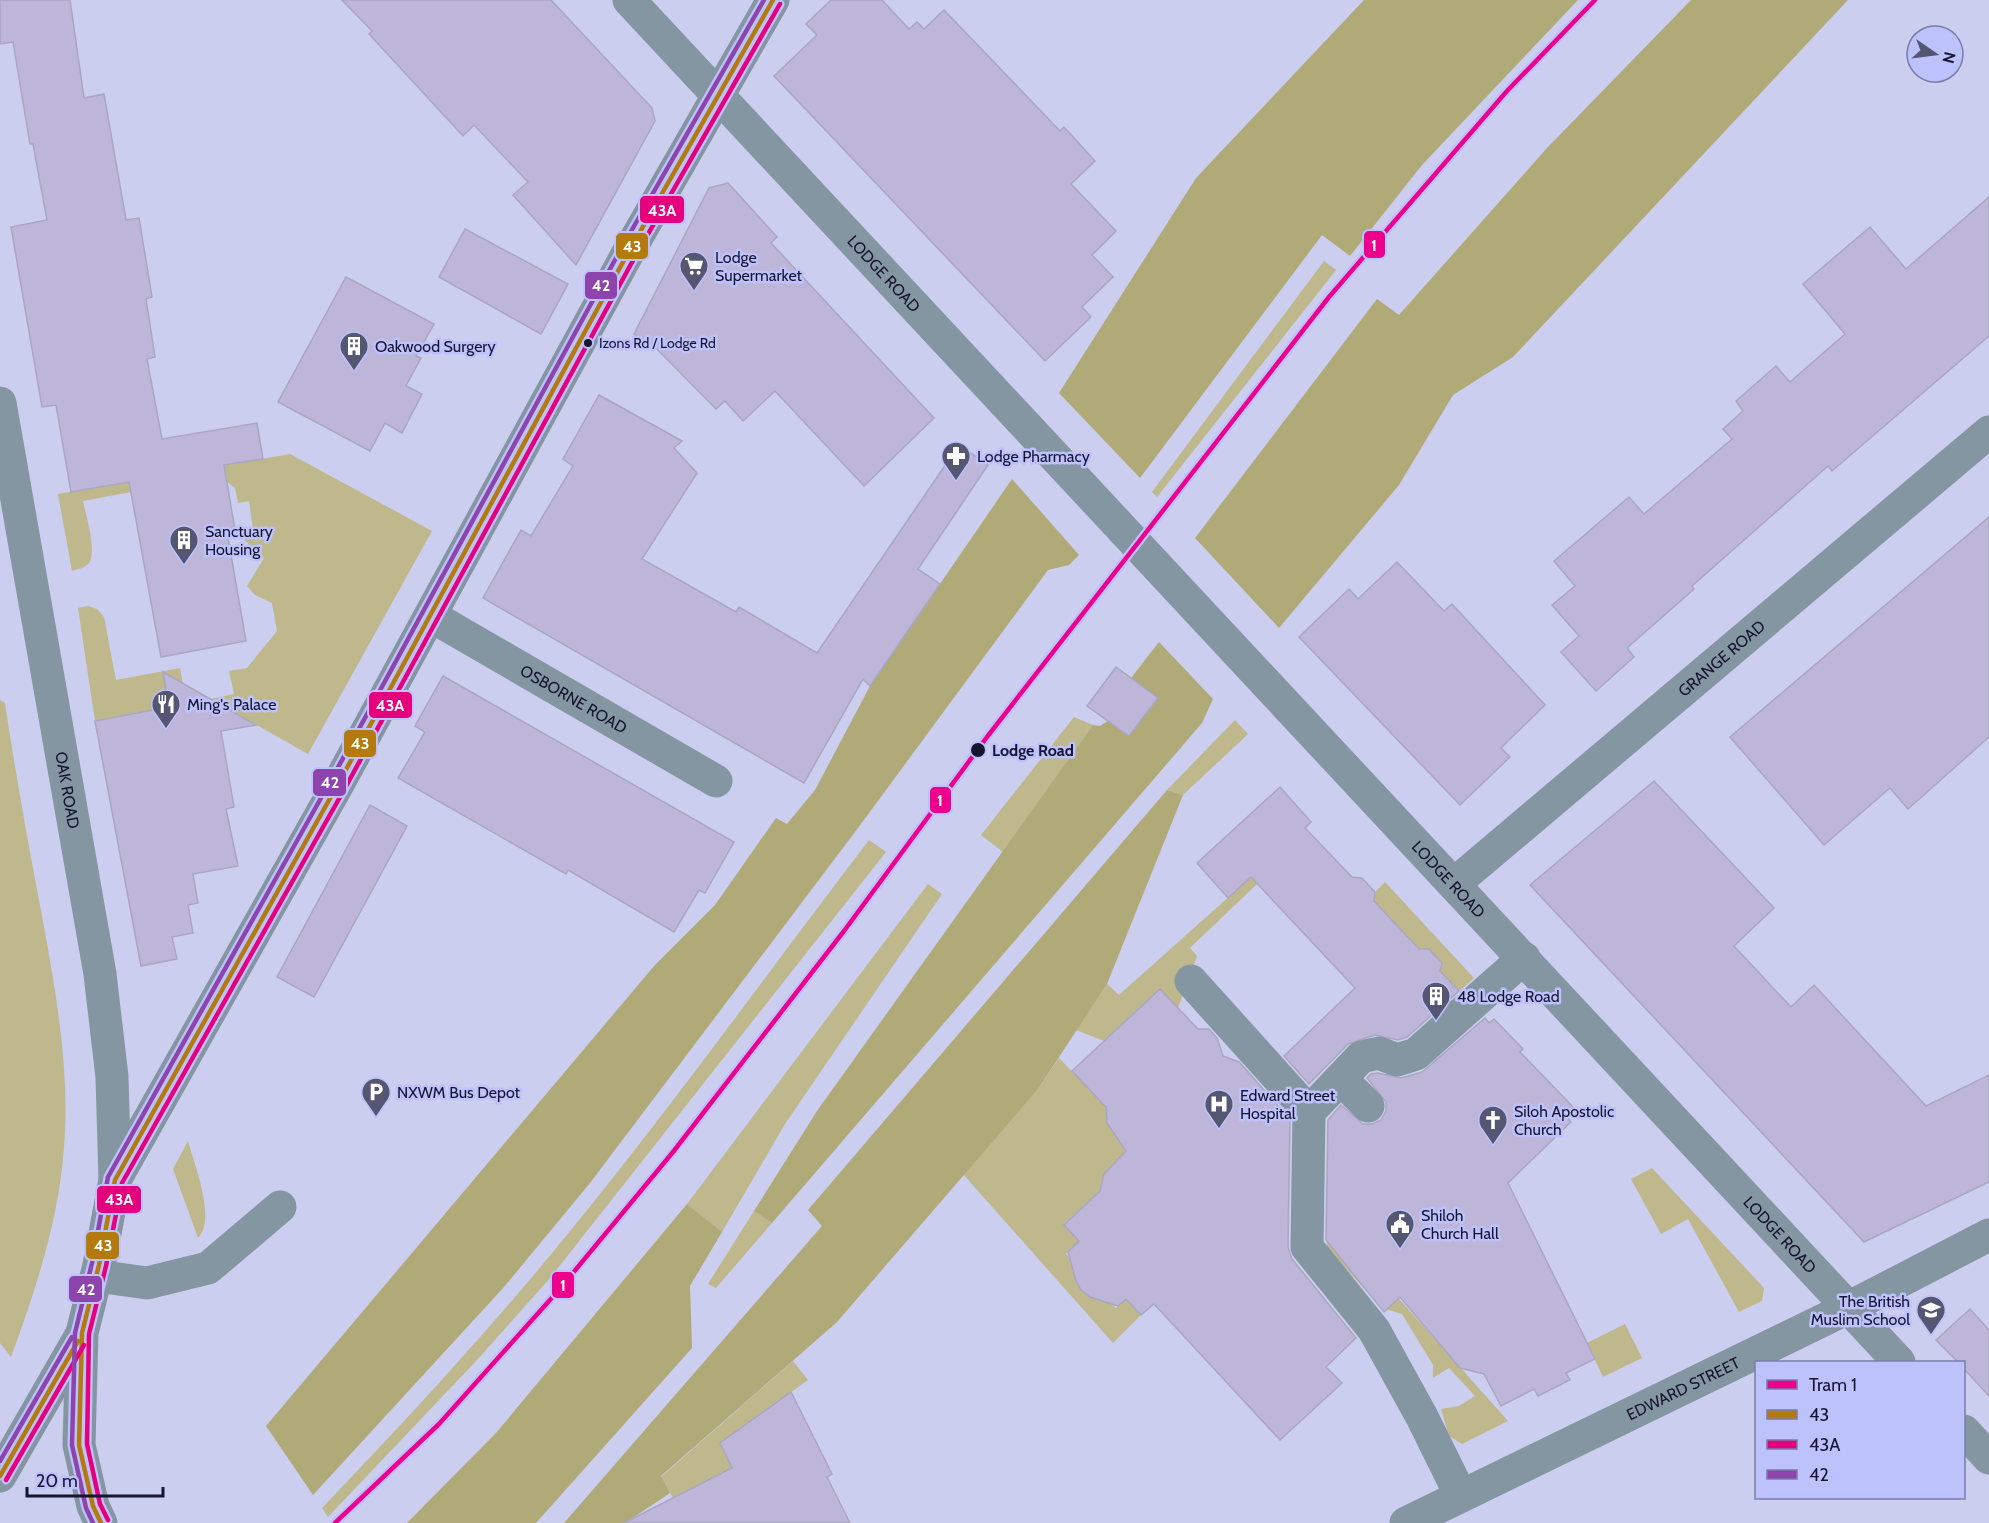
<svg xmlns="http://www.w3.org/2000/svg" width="1989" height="1523" viewBox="0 0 1989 1523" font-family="Cabin,sans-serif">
<rect width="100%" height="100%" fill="#cbceee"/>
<g fill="#beb88c">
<polygon points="1324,261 1336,270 1157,497 1152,492"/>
<polygon points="290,454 432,531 308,754 211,699 234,694 229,671 247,668 277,631 272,603 255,595 247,586 264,558 243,539 254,536 249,501 238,503 235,488 210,468"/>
<path d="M172,475L174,484L83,501C86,515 97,551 89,563C85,568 78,569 72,571L58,494Z"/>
<polygon points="88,606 97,609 104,617 116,680 180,668 186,703 95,721 78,608"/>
<path d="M0,700L5,703C16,778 30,852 44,927C57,999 70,1073 64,1147C59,1219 36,1289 11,1357L0,1343Z"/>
<polygon points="1074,717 1093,725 1003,852 981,835"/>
<polygon points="1235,720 1248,734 1183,795 1167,790"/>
<path d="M869,840L886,852L550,1278L477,1360L328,1517L322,1508C396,1431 469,1352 538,1270C654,1132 759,984 869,840Z"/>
<polygon points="1251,877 1257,884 1190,948 1197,956 1178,1008 1160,989 1104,1041 1076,1030 1107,984 1119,995"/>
<polygon points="1385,882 1474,978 1453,997 1438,981 1443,975 1440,971 1442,963 1429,949 1419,949 1374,901 1375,892"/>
<polygon points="928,884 942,894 785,1124 722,1232 687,1204"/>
<polygon points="1059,1058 1109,1110 1131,1162 1064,1224 1079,1241 1066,1254 1074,1262 1076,1281 1109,1300 1116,1308 1126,1299 1141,1315 1113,1343 963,1174 1038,1089"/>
<path d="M188,1141C194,1164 217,1220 198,1238L173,1169Z"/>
<polygon points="1652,1168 1764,1288 1762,1301 1739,1312 1688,1219 1661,1234 1631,1179"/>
<polygon points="754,1211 772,1223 716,1288 708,1284"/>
<polygon points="1327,1224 1334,1226 1508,1421 1462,1444 1449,1436 1441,1409 1459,1406 1475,1396 1449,1368 1433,1378 1433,1365 1402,1314 1382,1308 1327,1248"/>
<polygon points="1625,1324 1642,1358 1603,1377 1587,1343"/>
<polygon points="793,1361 808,1380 720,1443 732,1468 673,1498 661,1477"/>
</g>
<g fill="#b0a978">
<polygon points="1364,0 1578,0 1422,165 1350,256 1322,235 1140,478 1059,393 1196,178"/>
<polygon points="1691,0 1848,0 1513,357 1453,395 1399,485 1279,628 1195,538 1377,299 1399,315 1547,148"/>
<polygon points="1012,479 1079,555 1069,565 1048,570 858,828 590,1183 504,1287 313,1495 266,1426 655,965 715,905 776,818 787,824 815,790 870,686"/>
<polygon points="1159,642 1213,699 1202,723 772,1223 754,1211 817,1111 1093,725 1100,726 1108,721 1129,736 1157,698 1131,678"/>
<polygon points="1167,790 1183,795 1107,984 1038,1089 837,1322 661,1476 670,1493 625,1523 564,1523 822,1226 808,1210"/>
<polygon points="687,1204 722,1232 690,1286 692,1348 536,1523 407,1523 496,1433"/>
</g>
<g fill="#bdb6d8" stroke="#aaa6c1" stroke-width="1.5">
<polygon points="0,0 70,0 84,98 104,94 126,220 139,218 152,297 146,299 155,357 147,359 162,439 257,423 263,459 224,465 235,530 227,532 246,641 161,657 129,482 71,492 56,405 42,407 11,227 47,220 33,144 30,144 13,42 0,44"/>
<polygon points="342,0 551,0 652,108 655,121 576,265 513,195 528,182 474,125 463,136 369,34 372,31"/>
<polygon points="831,0 882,0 909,29 917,22 924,29 944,10 1060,131 1064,127 1095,161 1071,184 1116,231 1092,255 1113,277 1082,307 1091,317 1045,361 774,76 817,35 806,24"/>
<polygon points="728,183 777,237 771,243 934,418 864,486 775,391 743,421 725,401 716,409 652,344 634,334 709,188"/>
<polygon points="1989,197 1989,336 1832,471 1828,466 1692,586 1694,589 1627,648 1634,657 1596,691 1561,652 1579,636 1552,605 1575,586 1554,561 1629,497 1644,514 1732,439 1723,429 1743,411 1736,401 1776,366 1790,382 1845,334 1803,284 1870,227 1906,269"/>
<polygon points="465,229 568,284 541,334 439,277"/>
<polygon points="346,277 434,324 416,356 421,358 406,386 422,394 402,433 385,423 370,451 278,402"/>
<polygon points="599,395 682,441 674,448 697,473 642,559 736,612 739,607 817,653 959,445 988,465 918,569 940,584 870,686 863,679 804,783 483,598 521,530 531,536 573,466 563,459"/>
<polygon points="1989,517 1989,737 1908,809 1890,788 1824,845 1730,737"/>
<polygon points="1397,562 1444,611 1452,604 1545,705 1501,748 1510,757 1460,805 1299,637 1349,589 1358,599"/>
<polygon points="1116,667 1158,698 1129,736 1087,706"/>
<polygon points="163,672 256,725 221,731 234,807 226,809 238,866 193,874 198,903 188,905 193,933 172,937 177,959 141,966 95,721 169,707"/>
<polygon points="443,676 734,842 705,893 699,890 674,932 568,870 566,874 398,778 425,732 415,726"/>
<polygon points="1654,781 1774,908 1734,946 1791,1007 1814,985 1926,1106 1989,1075 1989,1182 1864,1242 1530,885"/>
<polygon points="1280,787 1311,822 1305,828 1352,877 1362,878 1375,892 1374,901 1419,949 1429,949 1442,963 1440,971 1459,991 1407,1037 1398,1040 1375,1035 1348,1044 1309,1084 1284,1056 1355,988 1251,877 1228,898 1197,863"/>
<polygon points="370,805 407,826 314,997 277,977"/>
<polygon points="1160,989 1198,1029 1209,1029 1217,1038 1223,1056 1239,1062 1290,1119 1288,1247 1292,1259 1356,1338 1326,1367 1342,1383 1280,1440 1154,1304 1141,1315 1126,1299 1118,1306 1090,1297 1081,1290 1076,1281 1068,1252 1079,1241 1064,1225 1100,1191 1104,1174 1126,1151 1107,1123 1106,1107 1072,1071"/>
<polygon points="1485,1018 1489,1023 1494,1019 1523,1049 1520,1052 1574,1108 1566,1116 1571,1122 1508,1183 1595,1359 1566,1373 1570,1380 1538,1396 1534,1389 1501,1406 1484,1374 1460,1368 1400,1297 1384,1312 1326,1240 1328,1120 1341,1105 1363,1124 1372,1124 1381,1120 1386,1111 1386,1102 1367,1078 1371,1074 1378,1073 1402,1078 1422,1072"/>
<polygon points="1970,1309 1989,1330 1989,1396 1964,1369 1964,1362 1958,1362 1936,1340"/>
<polygon points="791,1392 832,1474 827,1477 850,1523 624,1523 732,1468 720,1443"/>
</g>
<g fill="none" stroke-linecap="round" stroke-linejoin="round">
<g stroke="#8596a3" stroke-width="33">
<path id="s1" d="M629,0L1899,1362"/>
<path id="s2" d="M0,403L100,974L112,1077L115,1180"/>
<path id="s3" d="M431,616L716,781"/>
<path id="s4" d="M1454,884L1989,432"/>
<polyline points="1191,981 1309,1112"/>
<polyline points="1341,1079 1368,1106"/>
<polyline points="97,1276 147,1283 208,1268 280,1207"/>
<polyline points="1964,1431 1989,1458"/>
<polyline points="0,1476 80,1337"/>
<polyline points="1461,1496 1422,1417 1374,1330 1307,1247 1309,1112 1361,1057 1379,1053 1397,1060 1416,1054 1524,958"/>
<polyline points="101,1523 93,1506 79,1445 82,1333 99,1265 115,1180 337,786 629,251 773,0"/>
<path id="s5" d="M1406,1523L1848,1308L1989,1235"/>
</g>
<g stroke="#bdc1fc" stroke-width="9">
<g id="bus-1">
<polyline points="0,1476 78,1341"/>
<polyline points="101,1523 93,1506 79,1445 82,1333 99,1265 115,1180 337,786 629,251 773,0"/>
</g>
</g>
<g stroke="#bdc1fc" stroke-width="9">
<g id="bus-2">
<polyline points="6,1480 84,1345"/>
<polyline points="108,1520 100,1504 87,1444 89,1334 106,1266 122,1183 344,790 636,255 780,4"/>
</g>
</g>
<g stroke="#bdc1fc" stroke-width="9">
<g id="bus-3">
<polyline points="0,1461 72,1337"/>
<polyline points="93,1523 86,1508 72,1445 75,1333 92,1263 108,1177 330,782 622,247 764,0"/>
</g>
</g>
<use href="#bus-1" stroke="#b37a0e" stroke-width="4.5"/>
<use href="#bus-2" stroke="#e5007d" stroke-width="4.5"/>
<use href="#bus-3" stroke="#8e44ad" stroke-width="4.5"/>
<g stroke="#bdc1fc" stroke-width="9">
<polyline id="tram-1" points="335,1523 439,1424 558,1291 673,1152 844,931 987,737 1329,297 1507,91 1595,0"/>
</g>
<use href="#tram-1" stroke="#ec008c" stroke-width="4.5"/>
</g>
<defs>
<g id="supermarket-pin" transform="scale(1.5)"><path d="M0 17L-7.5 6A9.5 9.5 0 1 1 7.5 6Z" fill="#555672" stroke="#bdc1fc"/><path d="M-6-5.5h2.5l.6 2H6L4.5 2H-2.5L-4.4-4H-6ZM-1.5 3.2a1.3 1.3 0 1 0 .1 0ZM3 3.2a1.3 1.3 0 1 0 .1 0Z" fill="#fff"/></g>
<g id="building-pin" transform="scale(1.5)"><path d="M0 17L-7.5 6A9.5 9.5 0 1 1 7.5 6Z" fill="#555672" stroke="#bdc1fc"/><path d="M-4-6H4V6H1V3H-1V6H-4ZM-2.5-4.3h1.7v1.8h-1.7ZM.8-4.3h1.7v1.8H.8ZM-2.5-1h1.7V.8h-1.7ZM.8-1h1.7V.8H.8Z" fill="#fff"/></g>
<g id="pharmacy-pin" transform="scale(1.5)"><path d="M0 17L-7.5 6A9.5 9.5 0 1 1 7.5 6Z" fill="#555672" stroke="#bdc1fc"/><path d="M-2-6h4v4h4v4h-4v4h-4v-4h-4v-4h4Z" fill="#fff"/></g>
<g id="restaurant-pin" transform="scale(1.5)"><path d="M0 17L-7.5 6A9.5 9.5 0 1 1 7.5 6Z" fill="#555672" stroke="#bdc1fc"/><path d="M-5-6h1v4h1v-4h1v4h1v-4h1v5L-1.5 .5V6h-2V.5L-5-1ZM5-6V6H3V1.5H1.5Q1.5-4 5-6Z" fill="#fff"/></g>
<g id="parking-pin" transform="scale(1.5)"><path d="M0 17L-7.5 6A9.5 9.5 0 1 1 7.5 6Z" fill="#555672" stroke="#bdc1fc"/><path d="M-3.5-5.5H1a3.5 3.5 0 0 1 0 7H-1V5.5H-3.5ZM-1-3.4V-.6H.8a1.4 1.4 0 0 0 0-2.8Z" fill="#fff"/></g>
<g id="hospital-pin" transform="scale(1.5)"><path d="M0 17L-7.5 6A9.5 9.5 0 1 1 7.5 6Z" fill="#555672" stroke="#bdc1fc"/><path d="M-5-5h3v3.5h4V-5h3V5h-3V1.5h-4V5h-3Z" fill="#fff"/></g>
<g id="church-pin" transform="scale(1.5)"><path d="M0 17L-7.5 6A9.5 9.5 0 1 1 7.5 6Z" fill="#555672" stroke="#bdc1fc"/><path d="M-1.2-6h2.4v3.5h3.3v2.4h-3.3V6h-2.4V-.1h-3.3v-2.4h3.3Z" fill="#fff"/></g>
<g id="civic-pin" transform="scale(1.5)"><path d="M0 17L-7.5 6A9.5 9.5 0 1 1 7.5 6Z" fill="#555672" stroke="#bdc1fc"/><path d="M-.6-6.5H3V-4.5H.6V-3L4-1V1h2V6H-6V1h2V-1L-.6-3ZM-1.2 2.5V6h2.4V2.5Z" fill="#fff"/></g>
<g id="school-pin" transform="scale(1.5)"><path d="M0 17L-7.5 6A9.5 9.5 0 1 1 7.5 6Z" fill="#555672" stroke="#bdc1fc"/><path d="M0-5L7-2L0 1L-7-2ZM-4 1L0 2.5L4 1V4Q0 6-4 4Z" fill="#fff"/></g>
</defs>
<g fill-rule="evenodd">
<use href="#supermarket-pin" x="694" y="266"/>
<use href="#building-pin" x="354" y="346"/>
<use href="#pharmacy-pin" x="956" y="456"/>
<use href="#building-pin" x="184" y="540"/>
<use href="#restaurant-pin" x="166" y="704"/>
<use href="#building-pin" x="1436" y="996"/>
<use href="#parking-pin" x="376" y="1092"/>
<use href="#hospital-pin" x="1219" y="1104"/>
<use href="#church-pin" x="1493" y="1120"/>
<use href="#civic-pin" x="1400" y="1224"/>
<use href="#school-pin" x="1931" y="1310"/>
</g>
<g fill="#15152f" stroke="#bdc1fc" stroke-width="2">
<circle cx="588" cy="343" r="5"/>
<circle cx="978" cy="750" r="8"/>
</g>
<g text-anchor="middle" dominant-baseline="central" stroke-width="5" stroke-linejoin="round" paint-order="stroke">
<g font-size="14" fill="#15152f" stroke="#bdc1fc" text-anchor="start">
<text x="599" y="343">Izons Rd / Lodge Rd</text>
</g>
<g font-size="16" fill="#15152f" stroke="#bdc1fc" text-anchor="start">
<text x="715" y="257">Lodge<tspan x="715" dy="18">Supermarket</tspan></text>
<text x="375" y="346">Oakwood Surgery</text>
<text x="977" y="456">Lodge Pharmacy</text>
<text x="205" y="531">Sanctuary<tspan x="205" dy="18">Housing</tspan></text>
<text x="187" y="704">Ming's Palace</text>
<text x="1457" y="996">48 Lodge Road</text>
<text x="397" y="1092">NXWM Bus Depot</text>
<text x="1240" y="1095">Edward Street<tspan x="1240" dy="18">Hospital</tspan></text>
<text x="1514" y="1111">Siloh Apostolic<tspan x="1514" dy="18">Church</tspan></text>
<text x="1421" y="1215">Shiloh<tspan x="1421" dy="18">Church Hall</tspan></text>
<text x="1910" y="1301" text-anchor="end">The British<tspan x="1910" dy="18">Muslim School</tspan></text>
</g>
<g font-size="16" fill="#15152f" stroke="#bdc1fc">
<text stroke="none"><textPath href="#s1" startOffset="374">LODGE ROAD</textPath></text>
<text stroke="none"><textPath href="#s4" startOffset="350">GRANGE ROAD</textPath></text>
<text stroke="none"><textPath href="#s3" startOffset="165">OSBORNE ROAD</textPath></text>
<text stroke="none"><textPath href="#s2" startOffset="393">OAK ROAD</textPath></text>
<text stroke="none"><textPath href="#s1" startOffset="1202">LODGE ROAD</textPath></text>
<text stroke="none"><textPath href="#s1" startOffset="1688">LODGE ROAD</textPath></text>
<text stroke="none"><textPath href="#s5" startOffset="308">EDWARD STREET</textPath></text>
</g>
<g font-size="16" font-weight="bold" fill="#15152f" stroke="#bdc1fc" text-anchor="start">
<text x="992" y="750">Lodge Road</text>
</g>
</g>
<g stroke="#bdc1fc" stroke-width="2">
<rect x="639" y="195" width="46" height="29" rx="6" fill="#e5007d"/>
<rect x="1363" y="230" width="23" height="29" rx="6" fill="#ec008c"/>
<rect x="615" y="232" width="34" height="28" rx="6" fill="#b37a0e"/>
<rect x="584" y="271" width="34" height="29" rx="6" fill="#8e44ad"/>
<rect x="368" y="691" width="45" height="28" rx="6" fill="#e5007d"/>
<rect x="343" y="729" width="34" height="29" rx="6" fill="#b37a0e"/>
<rect x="312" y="768" width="35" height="29" rx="6" fill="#8e44ad"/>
<rect x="929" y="786" width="23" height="28" rx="6" fill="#ec008c"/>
<rect x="96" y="1185" width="46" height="29" rx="6" fill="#e5007d"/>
<rect x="85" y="1231" width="35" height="29" rx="6" fill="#b37a0e"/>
<rect x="551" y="1271" width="24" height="28" rx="6" fill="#ec008c"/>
<rect x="68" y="1275" width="35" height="28" rx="6" fill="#8e44ad"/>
</g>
<g font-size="16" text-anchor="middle" font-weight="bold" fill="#fff">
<text x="662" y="216">43A</text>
<text x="1374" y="251">1</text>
<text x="632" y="252">43</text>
<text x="601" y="291">42</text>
<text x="390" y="711">43A</text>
<text x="360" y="749">43</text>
<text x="330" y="788">42</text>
<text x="940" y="806">1</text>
<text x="119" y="1205">43A</text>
<text x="103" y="1251">43</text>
<text x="563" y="1291">1</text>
<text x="86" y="1295">42</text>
</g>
<rect x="1755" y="1361" width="210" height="138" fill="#bdc1fc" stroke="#7a7caa" stroke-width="1.5"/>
<rect x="1767" y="1380" width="30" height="9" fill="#ec008c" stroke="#7a7caa" stroke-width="1.5"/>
<text x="1809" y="1391" font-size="18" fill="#15152f">Tram 1</text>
<rect x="1767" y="1410" width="30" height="9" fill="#b37a0e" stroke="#7a7caa" stroke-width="1.5"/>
<text x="1809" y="1421" font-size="18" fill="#15152f">43</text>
<rect x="1767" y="1440" width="30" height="9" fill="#e5007d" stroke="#7a7caa" stroke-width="1.5"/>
<text x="1809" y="1451" font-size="18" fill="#15152f">43A</text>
<rect x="1767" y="1470" width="30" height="9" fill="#8e44ad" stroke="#7a7caa" stroke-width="1.5"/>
<text x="1809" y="1481" font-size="18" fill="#15152f">42</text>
<g transform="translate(1935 54) rotate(104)"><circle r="28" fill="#bdc1fc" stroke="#7a7caa" stroke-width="1.5"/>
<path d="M0-4.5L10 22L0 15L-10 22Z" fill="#555672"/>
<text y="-9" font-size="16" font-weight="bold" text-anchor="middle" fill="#15152f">N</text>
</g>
<path d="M27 1487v9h136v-9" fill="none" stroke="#15152f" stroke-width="3"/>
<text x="36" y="1487" font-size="18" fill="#15152f" stroke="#bdc1fc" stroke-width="4.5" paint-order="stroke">20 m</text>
</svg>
